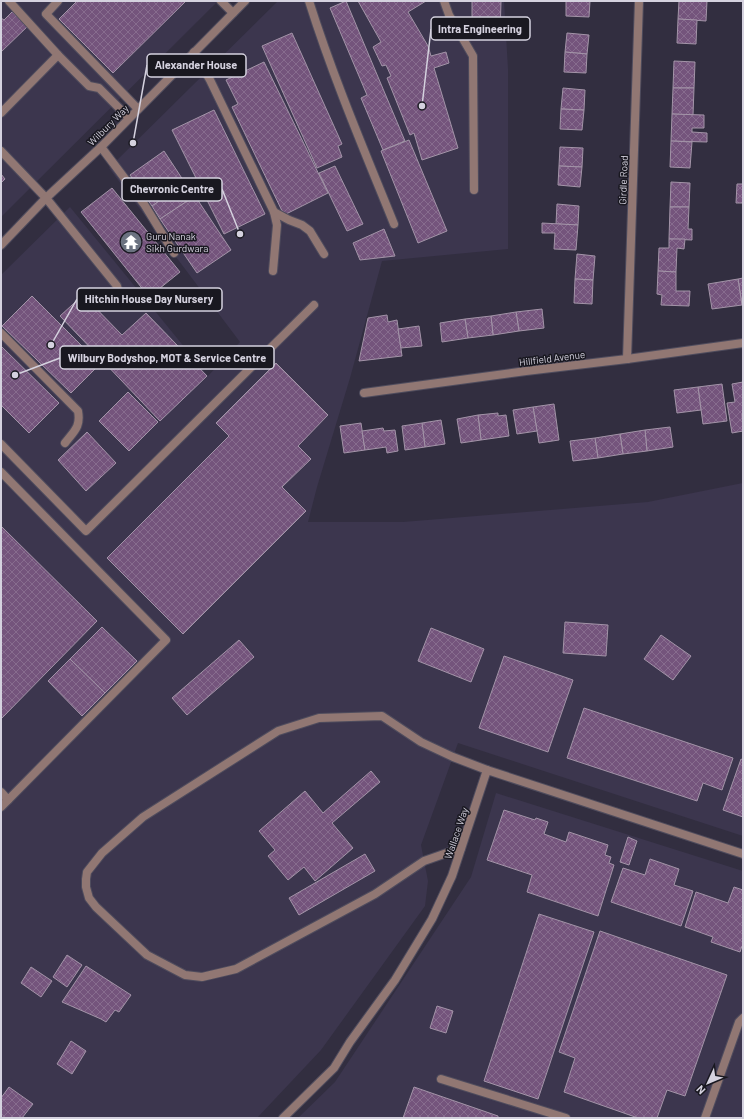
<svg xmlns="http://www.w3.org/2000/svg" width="744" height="1119" viewBox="0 0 744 1119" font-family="Barlow,sans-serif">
<defs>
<pattern id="building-cross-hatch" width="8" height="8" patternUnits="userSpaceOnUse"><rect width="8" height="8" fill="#74547c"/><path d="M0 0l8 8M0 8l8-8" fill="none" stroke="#876c8e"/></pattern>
</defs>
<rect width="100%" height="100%" fill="#322e40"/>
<g fill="#3c364e">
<polygon points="1,1 218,1 1,217"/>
<polygon points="278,1 504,1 508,69 508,249 382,261 350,378 317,487 308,522 403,522 648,502 743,483 743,836 458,743 421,845 428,881 425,906 321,1050 257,1118 1,1118 1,275 70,207 208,376 240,342 109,168"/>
<polygon points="496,793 743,871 743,1118 298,1118 335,1082 471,877"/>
</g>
<g fill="url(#building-cross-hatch)" stroke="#a394a8">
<polygon points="77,1 186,1 113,73 59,19"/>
<polygon points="346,1 405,141 383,150 361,98 367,95 330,8"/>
<polygon points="358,1 426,1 408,12 428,46 431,56 446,52 449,63 434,68 458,148 422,160 414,133 410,135 387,78 391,76 386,65 382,66 373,47 381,42"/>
<polygon points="472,1 501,1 500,36 472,35"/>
<polygon points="566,1 590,1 589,17 566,16"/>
<polygon points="679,1 707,1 706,21 678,19"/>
<polygon points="14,10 29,25 1,52 1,18 4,20"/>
<polygon points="678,19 697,20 696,44 677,43"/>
<polygon points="292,33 342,144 338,146 342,157 317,168 262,46"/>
<polygon points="567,33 589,35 587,54 565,52"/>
<polygon points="565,52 587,54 586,73 564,72"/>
<polygon points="674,61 695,62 694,88 673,88"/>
<polygon points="264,62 328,193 284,215 232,107 238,104 226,80"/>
<polygon points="563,88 585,90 584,110 561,109"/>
<polygon points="673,88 694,88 693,115 672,114"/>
<polygon points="561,109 584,110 582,130 560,129"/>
<polygon points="214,110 265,214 224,234 172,130"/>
<polygon points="672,114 704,115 704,128 692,128 692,132 707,133 707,142 671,141"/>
<polygon points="409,140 447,231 418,243 381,151"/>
<polygon points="671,141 692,142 690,168 670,167"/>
<polygon points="560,147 583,148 582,167 559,166"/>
<polygon points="164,151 185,183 152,206 130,175"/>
<polygon points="335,166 363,224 347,231 319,173"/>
<polygon points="559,166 582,167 580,187 558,185"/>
<polygon points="1,174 5,179 1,183"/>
<polygon points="671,182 690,183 689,207 670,207"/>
<polygon points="185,183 195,196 160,219 152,206"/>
<polygon points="737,184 743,184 743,203 736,203"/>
<polygon points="112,188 180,272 149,297 81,212"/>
<polygon points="195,196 231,250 197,273 160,219"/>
<polygon points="557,204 579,206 578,225 556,224"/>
<polygon points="670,207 689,207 688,229 692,229 692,240 669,239"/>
<polygon points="542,223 578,225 576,250 554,249 555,233 542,233"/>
<polygon points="384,229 395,256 360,260 353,243"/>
<polygon points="669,239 685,239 684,249 677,248 676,272 658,271 659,248 669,248"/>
<polygon points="577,254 595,256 593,280 575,279"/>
<polygon points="658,271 676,272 676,291 690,291 689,306 661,305 662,295 657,294"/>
<polygon points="743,278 743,304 742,305 738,279"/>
<polygon points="575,279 593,280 592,304 574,303"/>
<polygon points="738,279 742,305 712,309 708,284"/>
<polygon points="83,295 122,335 146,313 207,376 160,421 60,316"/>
<polygon points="32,296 100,364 71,393 2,326"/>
<polygon points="542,309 544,328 519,331 516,312"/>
<polygon points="516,312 519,331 493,335 491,316"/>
<polygon points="387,315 388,322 397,320 402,356 359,361 368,318"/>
<polygon points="491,316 493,335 468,338 465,319"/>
<polygon points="465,319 468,338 442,342 440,323"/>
<polygon points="419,326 422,346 401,348 398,329"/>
<polygon points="1,346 59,403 29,433 1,405"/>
<polygon points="276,363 328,415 298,446 311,459 282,487 306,511 183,634 107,558 229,436 216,423"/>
<polygon points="743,382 743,414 742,414 743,431 732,433 727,403 735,402 732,384"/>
<polygon points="722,384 727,421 703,424 698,387"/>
<polygon points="698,387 701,410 677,413 674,390"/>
<polygon points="128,392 158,422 129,451 99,421"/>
<polygon points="554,404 559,440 539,443 533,407"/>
<polygon points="533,407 537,431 517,434 513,410"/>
<polygon points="498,413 498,416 506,415 509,436 481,440 478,415"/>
<polygon points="478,415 481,440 461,443 457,419"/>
<polygon points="441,420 445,444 425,447 422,423"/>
<polygon points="361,423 365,450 344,453 340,426"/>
<polygon points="422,423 425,447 405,450 402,426"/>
<polygon points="670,427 673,447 647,451 645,430"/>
<polygon points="383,428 384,431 395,430 398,451 387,453 386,447 365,450 362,431"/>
<polygon points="645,430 647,451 623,454 620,434"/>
<polygon points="87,432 116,463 86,491 58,460"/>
<polygon points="620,434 623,454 598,458 595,438"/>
<polygon points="595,438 598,458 573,461 570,441"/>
<polygon points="1,526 97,621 1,719"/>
<polygon points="565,622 608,625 606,656 563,653"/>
<polygon points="102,627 137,661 105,693 70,659"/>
<polygon points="431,628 484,649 471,682 418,661"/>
<polygon points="661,635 691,656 673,680 644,659"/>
<polygon points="239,640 254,657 187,715 172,698"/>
<polygon points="504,656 573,680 548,752 479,728"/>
<polygon points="70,659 105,693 82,716 48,681"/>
<polygon points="584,708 733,758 722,790 703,783 697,801 567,758"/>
<polygon points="741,759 743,760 743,817 723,810"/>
<polygon points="371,771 380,782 332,823 353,848 315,881 304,867 288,880 268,856 275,850 259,831 305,791 323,813"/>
<polygon points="504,810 535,820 536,818 548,822 544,834 566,842 569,832 608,845 605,855 611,857 609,863 614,865 598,916 527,892 532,875 487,860"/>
<polygon points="628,837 637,841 629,865 620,862"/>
<polygon points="365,854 375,871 299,915 289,898"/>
<polygon points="650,859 679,869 674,885 693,891 681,926 611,902 623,868 645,875"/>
<polygon points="734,887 743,890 743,946 742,946 740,952 711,942 713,937 685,927 696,892 728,903"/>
<polygon points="539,914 594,932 538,1099 484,1081"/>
<polygon points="600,931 727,975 685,1096 667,1090 657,1118 638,1118 564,1092 575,1058 559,1052"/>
<polygon points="67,955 82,965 67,987 53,977"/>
<polygon points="86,966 131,995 119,1012 115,1010 106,1022 101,1019 62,1002"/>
<polygon points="31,967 52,981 41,997 21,983"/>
<polygon points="437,1006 453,1011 446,1033 430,1028"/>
<polygon points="71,1041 86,1051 72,1074 57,1064"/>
<polygon points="9,1087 33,1104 22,1118 1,1118 1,1098"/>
<polygon points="414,1087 498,1116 498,1118 403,1118"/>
</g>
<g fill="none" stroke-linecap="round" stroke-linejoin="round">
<g stroke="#4f4c5d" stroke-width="10">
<g id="service">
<polyline points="9,1 58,55 89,86 99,88 129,118"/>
<polyline points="58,1 46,14 138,109"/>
<polyline points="221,1 233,13"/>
<path d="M309,1C333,77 364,150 394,224"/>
<polyline points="444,1 449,15 473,56 474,190"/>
<polyline points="194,52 210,80 274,212 277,225 273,271"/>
<polyline points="1,113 58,55"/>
<polyline points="101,147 144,204 174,253"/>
<polyline points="1,151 46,198 117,286 122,304"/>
<polyline points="274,212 289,220 302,225 310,231 324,254"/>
<path d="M1,333L78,411C81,427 74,431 65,443"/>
<polyline points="1,444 86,531 314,305"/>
<polyline points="1,472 166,640 8,800 1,792"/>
<polyline points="1,807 8,800"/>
<polyline points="461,848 424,861 375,894 236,969 202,977 185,975 147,955 96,907 89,898 86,887 86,879 87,872 102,853 143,817 278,731 319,718 382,716 421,742 453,757 487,770"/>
<polyline points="441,1079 566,1118"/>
</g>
</g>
<g stroke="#4f4c5d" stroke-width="10">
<g id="minor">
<polyline points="627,359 639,1"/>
<polyline points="364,393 526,371 627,359 743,343"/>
<polyline points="283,1118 334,1068 350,1042 395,980 432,919 452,876 487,770 743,854"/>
<polyline points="705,1118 739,1022 743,1018"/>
</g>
</g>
<g stroke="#4f4c5d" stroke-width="10">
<polyline id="tertiary" points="1,245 46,198 101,147 245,1"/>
</g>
<use href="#service" stroke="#917773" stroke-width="8"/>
<use href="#minor" stroke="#917773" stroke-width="8"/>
<use href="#tertiary" stroke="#917773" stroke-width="8"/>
</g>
<defs>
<g id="temple-disc" transform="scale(1.15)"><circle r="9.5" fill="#6b7280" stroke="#191820"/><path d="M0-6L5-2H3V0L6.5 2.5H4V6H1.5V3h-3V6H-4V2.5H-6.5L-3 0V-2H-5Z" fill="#fff"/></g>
</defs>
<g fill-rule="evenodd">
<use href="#temple-disc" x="131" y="242"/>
</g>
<g text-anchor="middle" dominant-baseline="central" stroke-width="3" stroke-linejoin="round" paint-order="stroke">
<g font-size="10" fill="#d5d2df" stroke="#191820">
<text transform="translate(108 125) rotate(-45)">Wilbury Way</text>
<text transform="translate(623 180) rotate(-88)">Girdle Road</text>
<text transform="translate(552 358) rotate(-7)">Hillfield Avenue</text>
<text transform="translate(456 833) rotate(-71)">Wallace Way</text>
</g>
<g font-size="10" fill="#d5d2df" stroke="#191820" text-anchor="start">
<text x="146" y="236">Guru Nanak<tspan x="146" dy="12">Sikh Gurdwara</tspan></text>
</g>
</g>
<path fill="none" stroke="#d5d2df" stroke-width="1.5" d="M422 106L431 29M133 143L147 65M240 234L222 189M51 345L77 299M15 375L60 358"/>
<g fill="#d5d2df" stroke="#191820" stroke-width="1.5">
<circle cx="422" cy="106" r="4"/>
<circle cx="133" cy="143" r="4"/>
<circle cx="240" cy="234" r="4"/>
<circle cx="51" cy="345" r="4"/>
<circle cx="15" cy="375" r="4"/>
</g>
<g fill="#191820" stroke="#d5d2df" stroke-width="1.5">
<rect x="431" y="17" width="99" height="23" rx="4"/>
<rect x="147" y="54" width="99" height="23" rx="4"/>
<rect x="122" y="178" width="100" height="23" rx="4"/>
<rect x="77" y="288" width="145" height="23" rx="4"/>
<rect x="60" y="346" width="214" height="23" rx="4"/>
</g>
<g font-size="11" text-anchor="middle" font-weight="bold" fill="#d5d2df">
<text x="480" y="33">Intra Engineering</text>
<text x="196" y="69">Alexander House</text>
<text x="172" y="193">Chevronic Centre</text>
<text x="149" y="303">Hitchin House Day Nursery</text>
<text x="167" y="362">Wilbury Bodyshop, MOT &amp; Service Centre</text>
</g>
<rect width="744" height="1119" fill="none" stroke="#d5d2df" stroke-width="4"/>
<g transform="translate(708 1083) rotate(226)" stroke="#191820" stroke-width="3" paint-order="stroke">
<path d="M0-3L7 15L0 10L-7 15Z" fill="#d5d2df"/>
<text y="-6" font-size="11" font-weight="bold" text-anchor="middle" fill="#d5d2df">N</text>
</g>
</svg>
